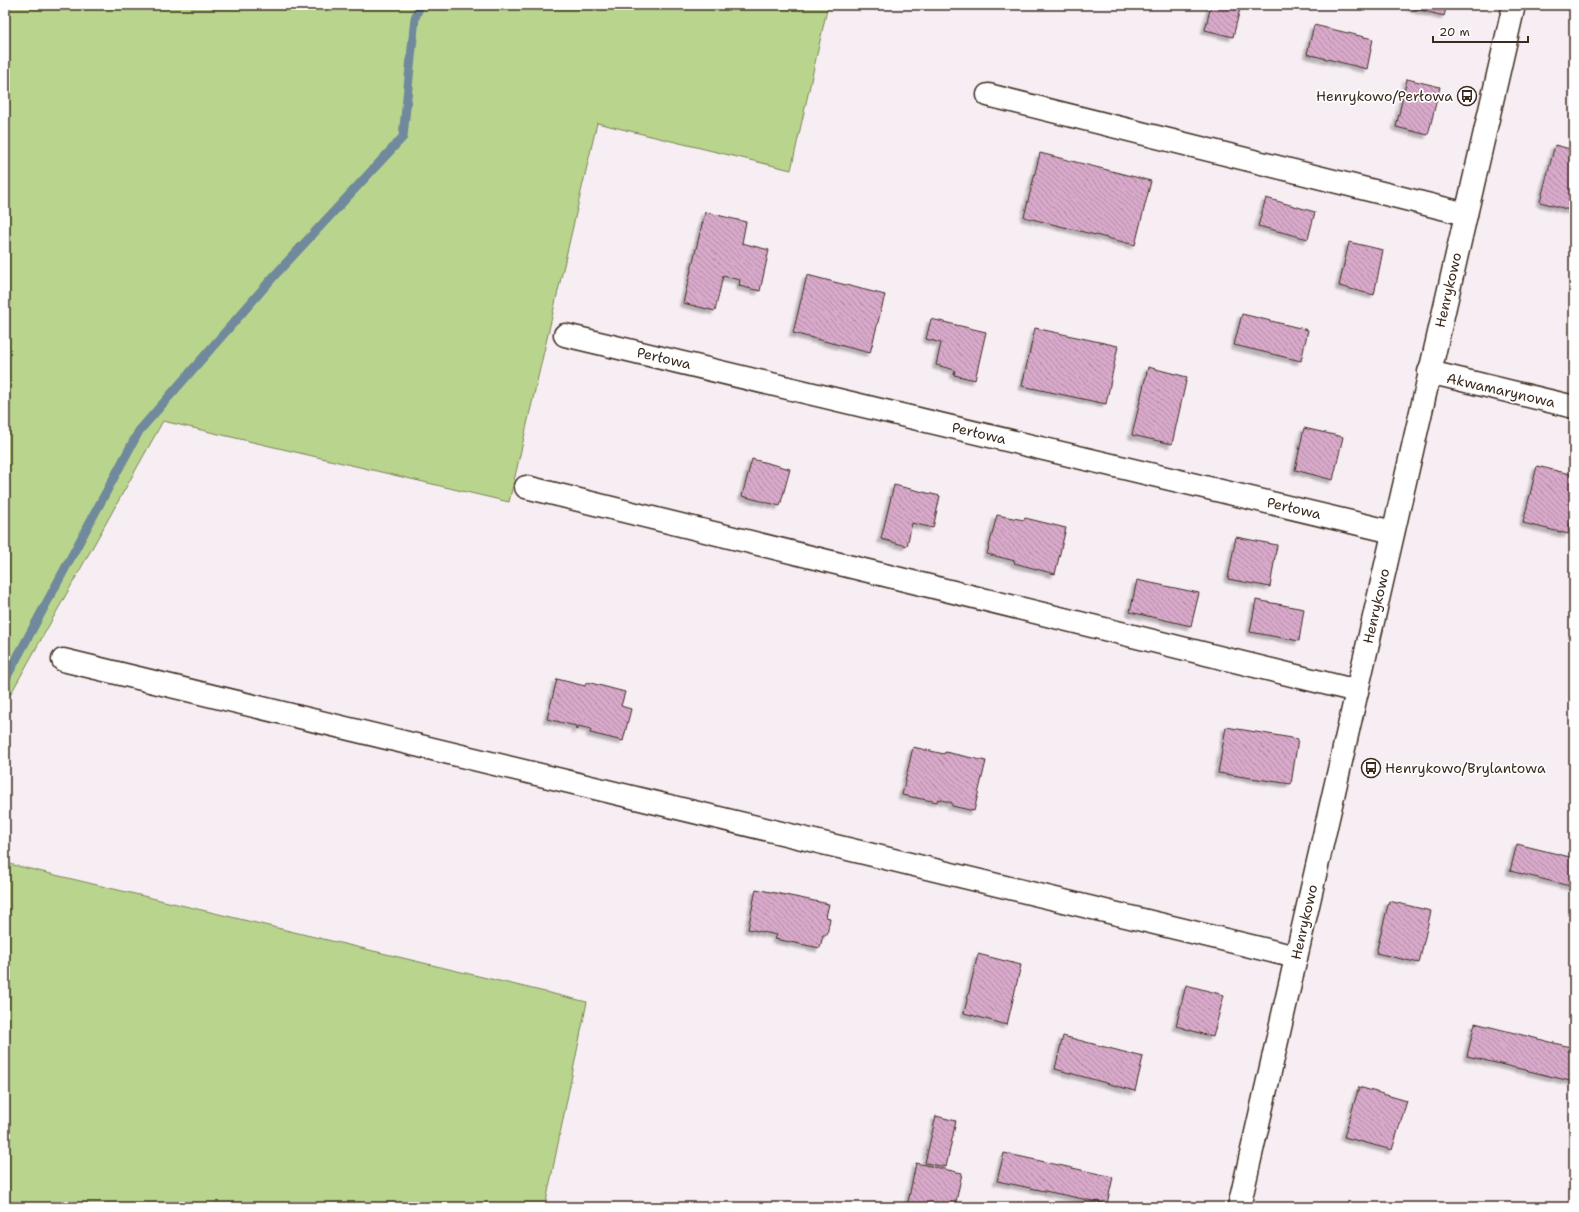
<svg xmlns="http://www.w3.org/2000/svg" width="1579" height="1212" viewBox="0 0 1579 1212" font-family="'Shantell Sans',sans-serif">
<defs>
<pattern id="building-back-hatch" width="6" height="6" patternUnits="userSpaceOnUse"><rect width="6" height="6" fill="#d8a9ca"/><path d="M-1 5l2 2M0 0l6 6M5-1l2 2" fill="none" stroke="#b08aa3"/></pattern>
<filter id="shadow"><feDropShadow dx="-3.5" dy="3.5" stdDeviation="1" flood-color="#0004"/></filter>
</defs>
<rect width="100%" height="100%" fill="#f7eef4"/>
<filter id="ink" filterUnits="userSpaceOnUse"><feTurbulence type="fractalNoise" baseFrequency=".025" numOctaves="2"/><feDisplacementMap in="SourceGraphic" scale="8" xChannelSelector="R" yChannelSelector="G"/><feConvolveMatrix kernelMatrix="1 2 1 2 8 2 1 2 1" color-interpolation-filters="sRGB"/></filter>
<g filter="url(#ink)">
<g fill="#b9d58d" stroke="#7a8056">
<polygon points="5,5 828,5 791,170 597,123 509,502 163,421 5,704"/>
<polygon points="5,863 587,1002 545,1207 5,1207"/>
</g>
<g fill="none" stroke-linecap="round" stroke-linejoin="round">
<polyline stroke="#6f899c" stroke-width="9" points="5,680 139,431 275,275 403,137 415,18 420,5"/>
</g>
<g fill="url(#building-back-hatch)" stroke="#3b2a1e" filter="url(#shadow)">
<polygon points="1211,5 1241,5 1233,37 1205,30"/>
<polygon points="1413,5 1447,5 1444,16 1412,8"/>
<polygon points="1314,25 1373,39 1367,69 1307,54"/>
<polygon points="1407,79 1440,87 1428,135 1396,127"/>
<polygon points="1555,145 1574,150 1574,211 1540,202"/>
<polygon points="1040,153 1151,181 1135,245 1024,217"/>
<polygon points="1266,198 1315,212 1308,239 1258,226"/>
<polygon points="705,212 746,222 742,243 769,250 760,291 739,286 740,280 723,276 715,311 683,303"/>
<polygon points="1349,242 1383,250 1374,295 1339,286"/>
<polygon points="807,275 885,295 870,353 793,333"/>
<polygon points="1242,314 1308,330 1301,361 1234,345"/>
<polygon points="931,319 986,332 975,380 954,375 955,370 936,365 941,343 926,339"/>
<polygon points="1035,328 1118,346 1106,404 1022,386"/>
<polygon points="1148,367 1187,377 1172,444 1132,435"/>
<polygon points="1304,428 1343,437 1333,480 1295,470"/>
<polygon points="752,459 790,469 780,506 742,496"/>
<polygon points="1537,466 1574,475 1574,508 1568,534 1523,523"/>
<polygon points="894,485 940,496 933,528 912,523 907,546 881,539"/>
<polygon points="997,515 1024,520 1025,518 1066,528 1055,574 1014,563 1015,561 987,554"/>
<polygon points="1236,537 1277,545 1270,587 1228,579"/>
<polygon points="1137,580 1199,593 1191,626 1130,612"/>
<polygon points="1256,600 1304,609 1299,641 1250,632"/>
<polygon points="557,679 585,686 587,682 625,692 621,706 631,709 623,741 590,733 591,729 578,726 578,730 575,729 576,726 547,719"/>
<polygon points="1226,727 1298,739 1291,784 1218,773"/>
<polygon points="913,747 944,754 945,752 986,761 974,811 952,806 952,803 938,799 937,802 902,795"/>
<polygon points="1517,844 1574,858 1574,887 1510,871"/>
<polygon points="756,889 829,904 826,917 830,918 827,935 823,935 820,948 775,939 777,935 748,929"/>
<polygon points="1389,901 1431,911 1419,963 1376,953"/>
<polygon points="978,954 1021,965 1007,1025 964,1013"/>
<polygon points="1186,985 1224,995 1213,1037 1176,1026"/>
<polygon points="1475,1023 1574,1048 1574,1082 1467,1056"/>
<polygon points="1063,1036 1143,1057 1135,1091 1055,1069"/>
<polygon points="1359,1087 1407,1101 1392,1150 1344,1137"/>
<polygon points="936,1116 956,1121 946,1167 925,1163"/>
<polygon points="1004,1153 1113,1177 1107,1204 997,1181"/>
<polygon points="916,1163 962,1173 955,1207 907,1207"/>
</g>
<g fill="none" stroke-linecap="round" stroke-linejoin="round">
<g stroke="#3b2a1e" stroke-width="25">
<g id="street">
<polyline points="988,95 1466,214"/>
<polyline points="565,335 1393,532"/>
<polyline points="1429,372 1574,407"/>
<polyline points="526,487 1357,691"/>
<polyline points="63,660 1296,957"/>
<polyline points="1239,1207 1514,5"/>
</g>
</g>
<use href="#street" stroke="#fff" stroke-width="22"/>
</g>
</g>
<defs>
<g id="bus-ring" transform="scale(1)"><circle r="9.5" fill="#fff" stroke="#3b2a1e" stroke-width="1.5"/><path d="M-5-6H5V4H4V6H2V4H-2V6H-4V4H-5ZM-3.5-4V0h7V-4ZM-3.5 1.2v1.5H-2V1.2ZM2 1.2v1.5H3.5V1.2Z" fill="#3b2a1e"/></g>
</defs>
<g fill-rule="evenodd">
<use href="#bus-ring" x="1467" y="96"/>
<use href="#bus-ring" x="1371" y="768"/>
</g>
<g text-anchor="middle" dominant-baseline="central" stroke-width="3.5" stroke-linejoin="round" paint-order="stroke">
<g font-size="14" fill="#3b2a1e" stroke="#fff" text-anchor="end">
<text x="1453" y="96">Henrykowo/Perłowa</text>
<text x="1385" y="768" text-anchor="start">Henrykowo/Brylantowa</text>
</g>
<g font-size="14" fill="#3b2a1e" stroke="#fff">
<text transform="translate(1448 290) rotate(-77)">Henrykowo</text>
<text transform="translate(664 358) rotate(13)">Perłowa</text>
<text transform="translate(1501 390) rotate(13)">Akwamarynowa</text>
<text transform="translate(979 433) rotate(13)">Perłowa</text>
<text transform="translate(1294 508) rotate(13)">Perłowa</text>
<text transform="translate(1376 606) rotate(-77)">Henrykowo</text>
<text transform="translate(1304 922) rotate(-77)">Henrykowo</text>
</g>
</g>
<rect width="1579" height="1212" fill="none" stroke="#fff" stroke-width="20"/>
<rect x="10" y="10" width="1559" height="1192" fill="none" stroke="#3b2a1e" stroke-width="1.5" filter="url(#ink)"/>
<path d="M1433 36v6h95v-6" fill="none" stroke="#3b2a1e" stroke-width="2"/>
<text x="1439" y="36" font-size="12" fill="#3b2a1e" stroke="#ffffff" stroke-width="3" paint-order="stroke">20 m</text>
</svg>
